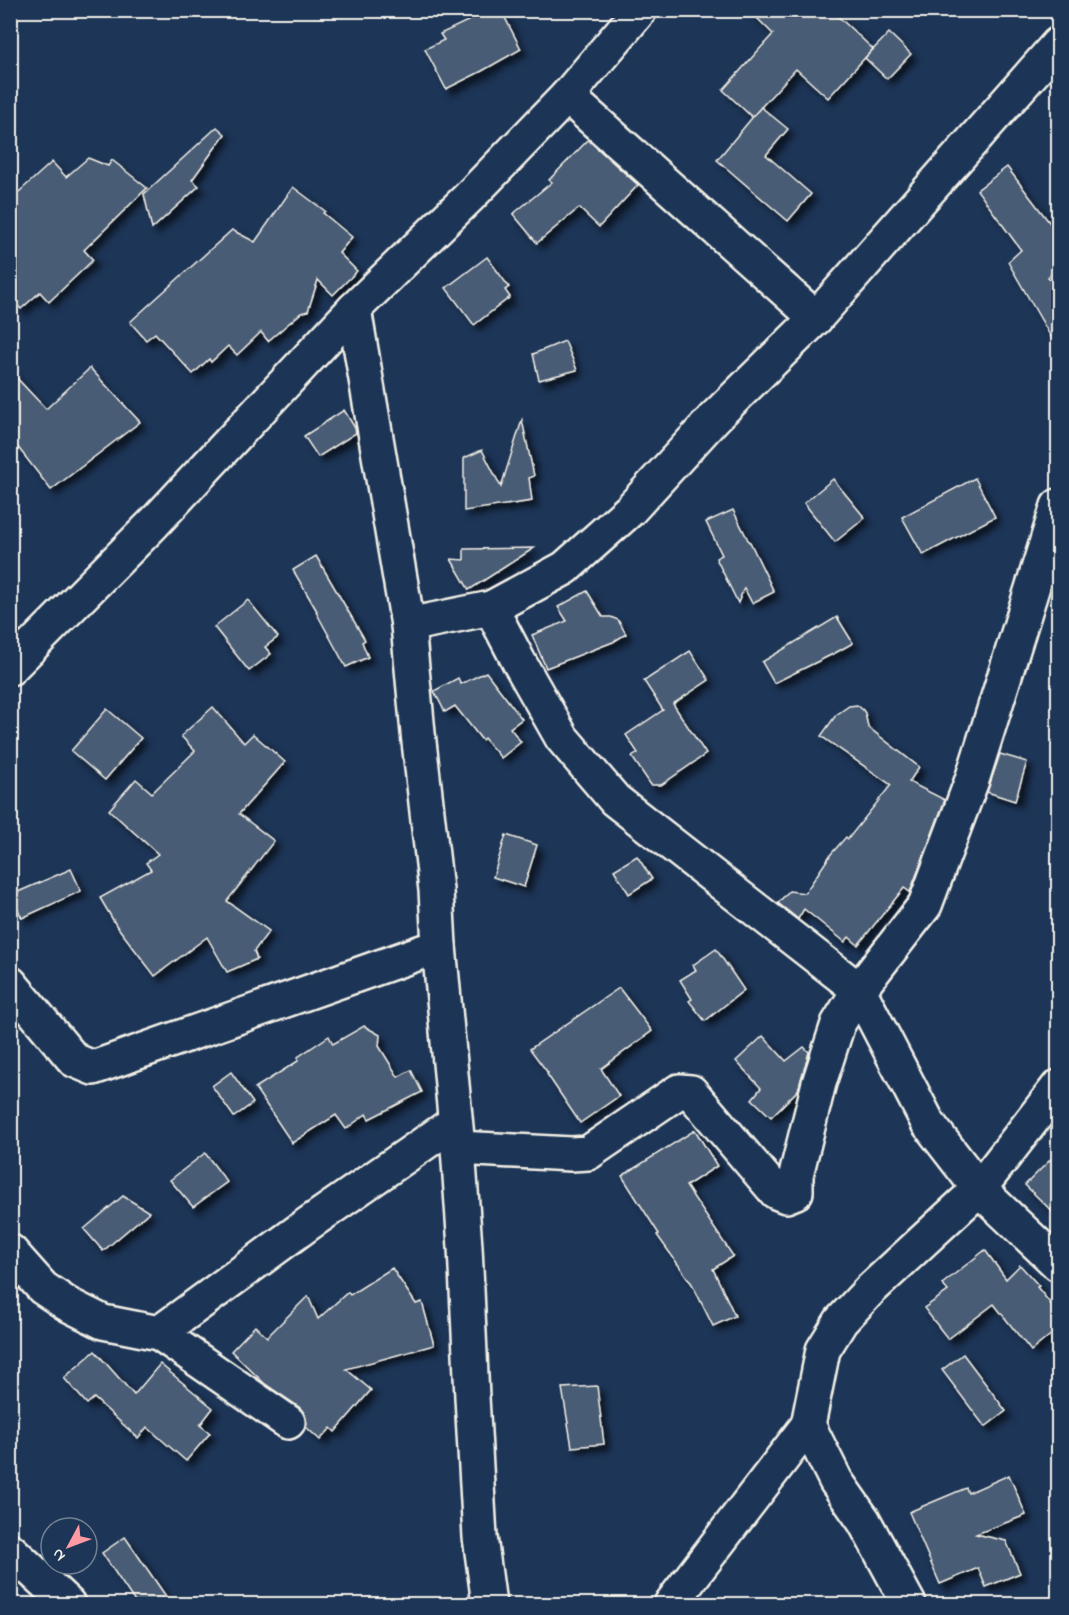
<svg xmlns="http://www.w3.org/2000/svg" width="1069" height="1615" viewBox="0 0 1069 1615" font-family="'Indie Flower',sans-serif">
<defs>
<filter id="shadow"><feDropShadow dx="5.5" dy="5.5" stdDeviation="3" flood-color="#0009"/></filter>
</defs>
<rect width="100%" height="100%" fill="#1d3557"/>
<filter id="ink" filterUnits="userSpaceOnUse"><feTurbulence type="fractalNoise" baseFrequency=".0167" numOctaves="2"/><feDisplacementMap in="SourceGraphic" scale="12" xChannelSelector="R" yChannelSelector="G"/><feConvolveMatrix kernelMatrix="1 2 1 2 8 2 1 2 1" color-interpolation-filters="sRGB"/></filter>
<g filter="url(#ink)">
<g fill="#485b74" stroke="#f4f1e8" stroke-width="1.5" filter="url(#shadow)">
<polygon points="467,10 501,10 521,49 482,71 446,89 425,49 444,40 440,34 472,19"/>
<polygon points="749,10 831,10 873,49 828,98 796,69 752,117 723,90 773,34"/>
<polygon points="889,33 911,54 887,79 865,58"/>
<polygon points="761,107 788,129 766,155 811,194 788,221 717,160"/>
<polygon points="217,127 225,134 192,180 199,186 152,229 144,194"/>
<polygon points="588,140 638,185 599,227 579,208 537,243 513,214 552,182 549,180"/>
<polygon points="88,158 108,166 112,160 147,188 84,250 93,260 49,302 40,292 21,309 10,297 10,200 52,162 66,177"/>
<polygon points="1007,167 1059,235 1059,264 1048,277 1059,296 1059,351 1008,262 1021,250 977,190"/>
<polygon points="293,187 325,211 323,213 352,237 339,253 357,271 333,295 318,280 308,311 301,313 268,341 261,332 237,355 228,346 211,362 209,359 193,374 155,333 146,340 130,322 232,230 255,242"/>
<polygon points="487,257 509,287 505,290 510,297 474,325 446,288"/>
<polygon points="565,341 577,370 539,380 533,354"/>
<polygon points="90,368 140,422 51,490 10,437 10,371 46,409"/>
<polygon points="344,410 355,428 356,433 318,457 304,436"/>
<polygon points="522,420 534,476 529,478 532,501 464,511 464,458 482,450 501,487"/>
<polygon points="975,478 995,517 923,555 902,517"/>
<polygon points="833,479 865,518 835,542 804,503"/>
<polygon points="733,510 749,542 750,542 774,592 752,603 744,588 738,603 716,558 722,555 706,522"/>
<polygon points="534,548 469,590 451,559 464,560 464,549"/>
<polygon points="316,556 365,640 362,642 368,657 346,667 316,612 317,611 293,570"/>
<polygon points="587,591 603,617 611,617 618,620 626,634 613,642 546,668 532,635 567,621 558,607"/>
<polygon points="248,600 278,637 265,647 271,654 249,671 214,627"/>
<polygon points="837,617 853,643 835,653 774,683 762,662"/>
<polygon points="690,651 709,680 673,704 706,754 661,785 651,785 632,757 638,753 626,735 663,710 644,681"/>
<polygon points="486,672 522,719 510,728 521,742 501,758 484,738 482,740 455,706 445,712 434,691 458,678 461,684"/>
<polygon points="857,705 863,710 865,713 868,727 919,767 909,782 945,800 910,892 904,888 858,945 849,937 845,942 804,909 798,919 778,903 789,891 805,893 831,854 846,837 848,839 891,785 821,736 836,715 849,706"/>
<polygon points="213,707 244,743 253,734 285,762 239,814 274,841 227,901 269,931 254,951 257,959 227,972 207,937 155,976 116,925 100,898 151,870 146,863 158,854 109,810 136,779 152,793 195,751 181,736"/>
<polygon points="107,709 141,738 105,780 71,751"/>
<polygon points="1000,754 1027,762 1015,801 987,792"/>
<polygon points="506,835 537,845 524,887 493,877"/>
<polygon points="637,856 652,879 629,894 614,870"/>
<polygon points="71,869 81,891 22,918 11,895"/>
<polygon points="716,949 744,990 705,1021 689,1001 692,999 680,980 696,970 693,965"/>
<polygon points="619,988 652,1031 601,1069 619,1096 580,1123 547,1074 548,1073 530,1049"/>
<polygon points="364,1026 380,1035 379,1046 398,1077 411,1070 422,1092 369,1119 366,1114 346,1129 336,1115 292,1143 255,1088 298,1061 298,1057 329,1036 333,1044"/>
<polygon points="763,1036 786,1061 804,1047 809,1052 798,1090 771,1117 752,1099 761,1088 736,1061"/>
<polygon points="231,1072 253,1103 234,1117 212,1086"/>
<polygon points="695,1130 717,1166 686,1186 733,1256 713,1269 735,1316 713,1326 692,1284 657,1235 659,1234 622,1176"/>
<polygon points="1059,1151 1059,1218 1025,1185"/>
<polygon points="205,1153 227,1182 193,1207 170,1180"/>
<polygon points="123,1196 149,1212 103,1251 84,1229"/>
<polygon points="985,1250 1006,1279 1020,1265 1039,1286 1037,1287 1059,1314 1059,1328 1031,1351 994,1304 948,1339 924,1308 948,1291 942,1284"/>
<polygon points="392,1268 416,1304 422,1302 434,1345 346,1369 371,1390 335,1432 331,1428 320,1440 306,1427 307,1423 305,1415 299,1407 265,1384 231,1351 255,1326 267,1337 308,1296 318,1319 348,1292 350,1295"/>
<polygon points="95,1351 134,1395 160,1364 213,1408 200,1425 210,1433 186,1461 147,1427 138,1438 94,1398 87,1404 64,1378"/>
<polygon points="963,1354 1006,1411 985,1427 942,1370"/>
<polygon points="597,1386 604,1444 572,1447 562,1388"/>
<polygon points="1009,1475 1026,1515 976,1534 1006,1541 1020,1573 986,1587 978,1568 940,1584 909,1512 966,1488 968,1493"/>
<polygon points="125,1537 132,1547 172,1605 137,1605 102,1553"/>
</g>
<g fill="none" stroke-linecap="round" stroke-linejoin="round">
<g stroke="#f4f1e8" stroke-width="38">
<g id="minor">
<polyline points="567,96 816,318"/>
<polyline points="354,309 408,625 418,733 436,890 439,946 458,1148 465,1247 472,1397 480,1537 489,1604"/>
<polyline points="491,608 519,662 562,738 615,800 859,990 928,1123 979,1189 1058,1264"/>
<polyline points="408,625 491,608 565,568 630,510 715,417 816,318 1058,44"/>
<polyline points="10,668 154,523 354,309 468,198 567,96 640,10"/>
<polyline points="10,983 74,1060 93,1068 439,946"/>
<polyline points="458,1148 571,1154 588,1153 679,1091 691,1092 776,1192 786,1196 796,1192 796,1175 819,1083 838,1024 859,990 925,905 972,780 1058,506"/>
<polyline points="10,1251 43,1288 67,1304 103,1322 159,1333 288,1422"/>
<polyline points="159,1333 308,1224 455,1122"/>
<polyline points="808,1425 836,1481 864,1521 909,1604"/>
<polyline points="10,1550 68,1604"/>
<polyline points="671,1604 808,1425 823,1350 841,1321 870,1290 979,1189 1058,1087"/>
</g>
</g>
<use href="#minor" stroke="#1d3557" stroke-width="33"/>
</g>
</g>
<rect width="1069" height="1615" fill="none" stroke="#1d3557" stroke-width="36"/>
<rect x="18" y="18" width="1033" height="1579" fill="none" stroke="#f4f1e8" stroke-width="2" filter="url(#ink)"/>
<g transform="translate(69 1546) rotate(229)"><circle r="28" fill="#1d3557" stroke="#738091" stroke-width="1.5"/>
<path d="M0-4.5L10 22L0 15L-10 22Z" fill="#ff9aa2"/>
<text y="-9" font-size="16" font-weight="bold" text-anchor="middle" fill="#f4f1e8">N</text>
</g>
</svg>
